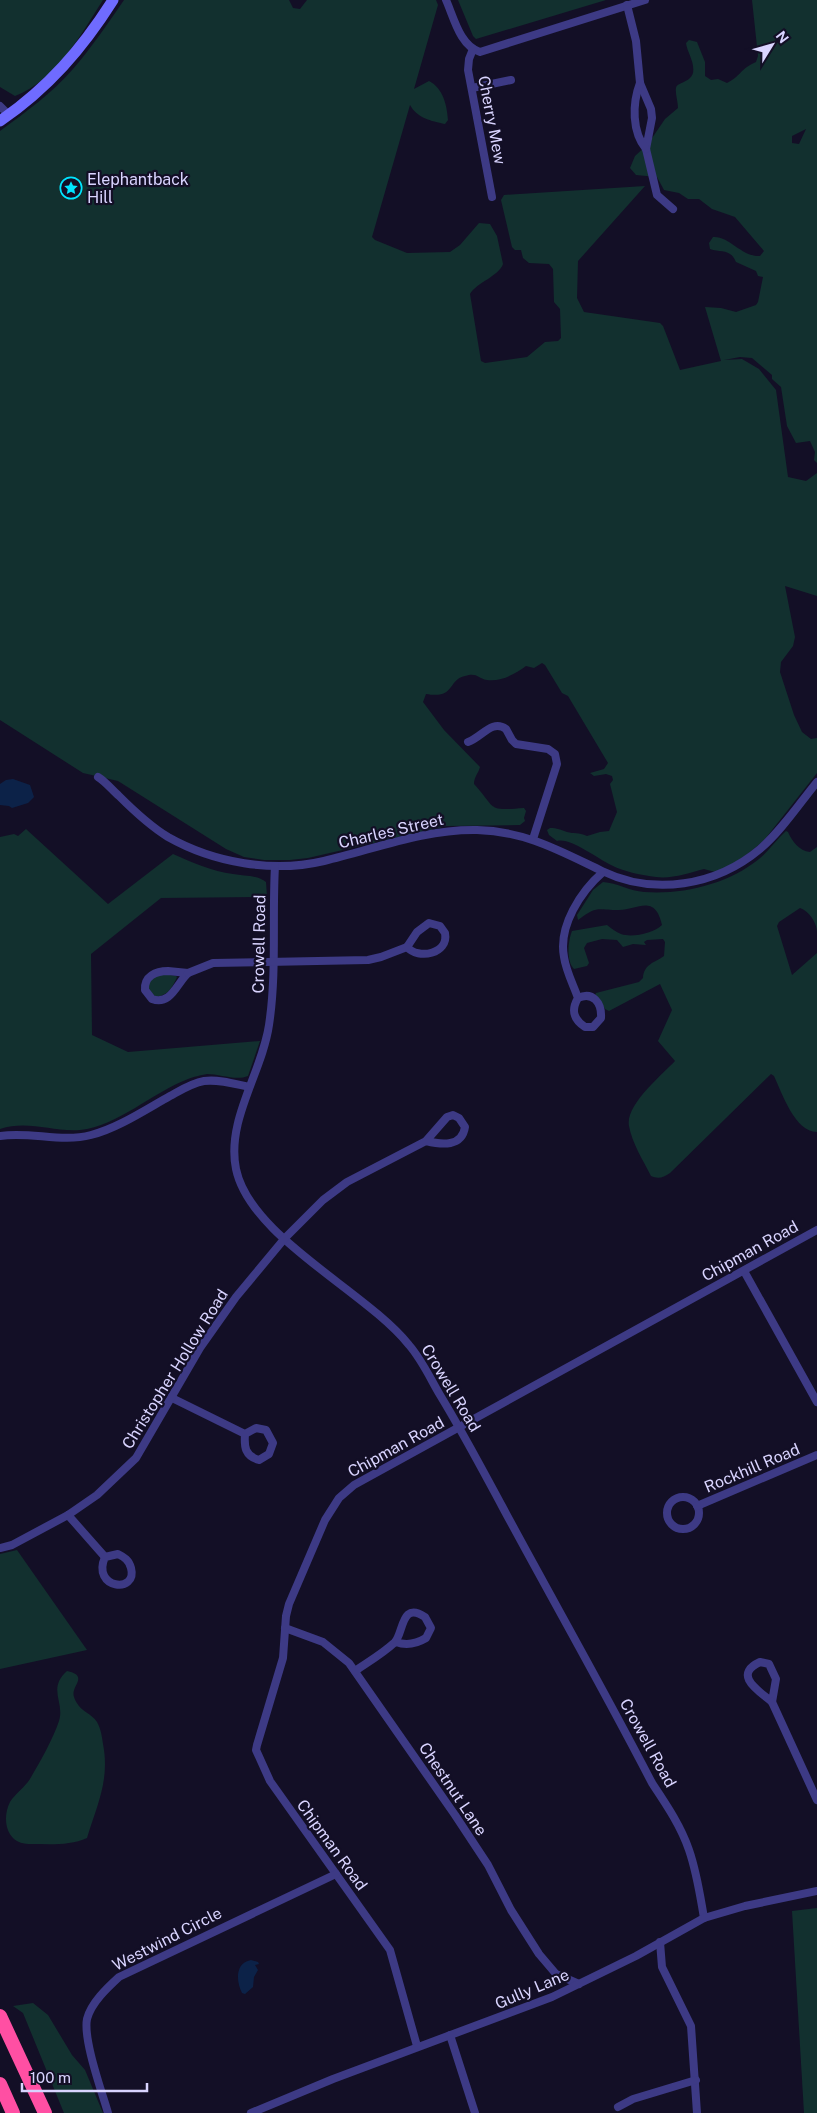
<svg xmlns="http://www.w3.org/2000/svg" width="817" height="2113" viewBox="0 0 817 2113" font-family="'Public Sans',sans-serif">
<rect width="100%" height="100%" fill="#130f26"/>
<g fill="#12302f" fill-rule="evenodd">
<path d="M0,0H103C80,36 56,80 15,96L0,87Z"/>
<path d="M124,0H289L293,8L300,9L307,0H436L438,5L414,89L429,81C443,88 447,105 448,120L445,124C431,121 417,118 410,105L372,237L375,240L407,253L450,252L460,245L479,223L490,224L497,236L503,264C499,276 476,283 470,294L481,361L485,363L527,357L545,342L558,341L561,338L560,309L554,302L553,269L549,264L529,263L523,258L521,250H515L512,247L501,200L504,195L645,186L578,261L577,298L584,312L660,323L663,326L680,370L721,361L705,307L721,308L736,312L756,305L758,302L763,277L758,276L756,271L736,262C730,248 721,253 710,249L709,243L713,237C730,236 741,257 760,256L764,251L735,217L712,209L699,199H688L679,193L664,190L657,177L636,175L630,168L635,156L648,144L665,119L678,108C678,102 675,93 676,88C677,82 690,83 693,73C695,62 687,52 686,43L689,40L697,42L705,62V76L711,80L718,79L727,83C740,77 741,68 756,62L758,56L752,0H817V463L814,460L815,452L810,441L796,443L787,426L781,387L772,379V375L752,358L740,357L724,360L742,359L759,369L776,390L788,477L806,481L817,473V596L785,586L795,637L793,646L781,662L780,672L794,715L802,732L811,739L817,738V773L765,839C751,852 734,865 715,872L704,869C689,873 672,879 656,877C642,875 624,872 611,865C598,859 570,837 557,841L549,835L547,830L550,828C557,828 561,830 567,832C574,834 578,832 587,836L600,832L609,831L617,812L610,784L613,780L612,776L606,774L594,776L590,773L604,769L608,763L568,696L562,693L545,665L542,663L534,668L526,666C515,674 501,682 487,680C477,678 477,672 465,676C447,680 456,699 426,694L423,702L444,730L480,767C478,774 474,777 474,784C497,809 486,811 524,808L526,811L524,818L525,821L520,825L447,826L308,858L290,860H264L244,857L226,849L118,781L83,773L0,720V131C26,112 52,93 73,69C92,47 108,23 124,0ZM806,129L799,144L792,143V136Z"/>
<polygon points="458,0 606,0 476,39 473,36"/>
<path d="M26,829L108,904L173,854C193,863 212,871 233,874C243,876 258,875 266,882L267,897L161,898L91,954L92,1035L128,1052L260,1041L248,1076C236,1081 220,1074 207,1074C201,1075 193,1077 188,1079C153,1092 118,1126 80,1130C52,1132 28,1120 0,1129V837L14,834L18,836Z"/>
<path d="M786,831L788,832C792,841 799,851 810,852L817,847V932C817,923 809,911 800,908L779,922L777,926L792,975L817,953V1132C795,1132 782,1093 774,1076L771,1074L670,1173C663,1178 658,1179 651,1176C643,1160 632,1143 629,1126C625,1105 662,1075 675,1061L658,1041L672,1010L660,984L609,1011L605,1009L595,996L596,993L639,982L643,978C644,964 654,963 664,956L665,942L663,939L647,940L644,942L646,945L633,944L623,947L617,940L602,939L587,943L584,948L589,963L587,966L574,969C566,961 568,941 572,931L607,925C611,928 616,932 621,934C632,938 654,933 662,925C655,893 637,910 619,910C596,910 598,905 578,920L577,915L593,890L603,882C617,883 630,891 644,892C683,895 728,884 759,859C769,851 776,840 786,831Z"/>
<path d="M164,974L176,976L177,977C172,988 168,995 156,997L149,991L148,985L151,978Z"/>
<polygon points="17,1550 87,1650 0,1669 0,1554"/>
<path d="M67,1671C90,1676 70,1686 74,1697C79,1712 92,1713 97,1722C101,1729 102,1737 103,1744C110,1780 97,1805 87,1838C70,1846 49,1844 30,1844C7,1845 1,1820 10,1802C15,1794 25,1787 30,1779C40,1762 53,1739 59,1721C65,1702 47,1689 67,1671Z"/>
<polygon points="817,1908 817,2113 804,2113 792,1911"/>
<polygon points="33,2003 48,2015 72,2055 85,2070 103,2113 64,2113 23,2013 13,2006"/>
</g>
<g fill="#0c2248">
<polygon points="13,779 30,785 34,797 28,803 12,808 9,806 0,805 0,784 6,780"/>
<path d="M251,1960L258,1962L259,1964L255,1965L258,1970L254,1977L253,1987L245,1994L242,1993C236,1981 235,1963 251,1960Z"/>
</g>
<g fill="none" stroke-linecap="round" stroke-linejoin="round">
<g stroke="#3d3a85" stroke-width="8">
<path d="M446,0C454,18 460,46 480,52L645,0"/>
<polyline points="627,5 636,41 640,83 651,109 652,118 646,149 657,195 673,209"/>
<polyline points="473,49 469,59 468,70 492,197"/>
<path d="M640,83C632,104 632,132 646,149"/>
<polyline points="472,88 511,80"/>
<polyline points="0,106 9,115"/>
<path d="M468,742C482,737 492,719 506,729L512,740L516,744L548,749L555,754L557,764L533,839"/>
<path d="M98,777C106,782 112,790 119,796C134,811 150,826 168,837C214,863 273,873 324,861C375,849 424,829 477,830C525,831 560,851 602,871C654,896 716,886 760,849C782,830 799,804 817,782"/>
<path d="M275,866C272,919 277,972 269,1025C262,1073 226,1120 236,1169C250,1237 366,1291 409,1345C422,1360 430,1378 440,1395C462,1431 482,1469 502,1506C552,1599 604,1690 652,1783C666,1804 681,1826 689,1850C697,1873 700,1895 704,1918"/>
<path d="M429,923L440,926L445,933C449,954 418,960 407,947L417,932Z"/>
<path d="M168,971L188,973C177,983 171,1006 152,999L145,990C144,976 156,971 168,971Z"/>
<polyline points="188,973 213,963 368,960 381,957 407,947"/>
<path d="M578,998C571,1010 573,1019 585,1027H593L601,1018C602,1003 593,991 578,998C573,984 566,971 564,957C558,926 581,891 603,872"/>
<path d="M0,1136C30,1131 61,1143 91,1135C118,1128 145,1110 170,1096C181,1090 192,1083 204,1081C219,1079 235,1084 249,1087"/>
<polyline points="744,1271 817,1402"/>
<path d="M172,1398L245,1434L256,1428L266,1430L273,1443L269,1454L259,1460C245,1456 244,1447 245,1434"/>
<circle cx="683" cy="1513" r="16"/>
<polyline points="697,1506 817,1455"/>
<polyline points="68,1515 105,1557"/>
<path d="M0,1548L12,1545L68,1515L97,1495L136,1458L200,1348L236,1297L285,1238L323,1200L347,1182L426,1141L447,1117L453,1115L459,1118L465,1127C462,1147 442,1145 426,1141"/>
<path d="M118,1554C124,1557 129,1560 131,1568C138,1594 91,1589 105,1557Z"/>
<polyline points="285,1628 323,1642 349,1663 455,1815 488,1865 511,1910 539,1954 556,1974 579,1984"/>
<path d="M760,1662L769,1664L776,1679L772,1702C759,1691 732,1675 760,1662Z"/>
<path d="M355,1671C368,1662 382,1654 394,1643C404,1635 400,1600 425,1617L431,1628L426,1638C416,1644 407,1646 396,1642"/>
<polyline points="772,1702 817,1800"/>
<polyline points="660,1942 662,1967 691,2026 697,2113"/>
<polyline points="450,2035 475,2113"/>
<polyline points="417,2046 390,1950 270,1781 256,1750 257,1745 283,1658 286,1616 289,1604 325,1520 339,1498 354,1485 817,1230"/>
<polyline points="618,2107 633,2099 696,2080"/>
<path d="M108,2113C102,2092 83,2040 87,2019C91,2003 107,1988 119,1977L336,1874"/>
<polyline points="251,2113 333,2079 552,1997 636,1956 704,1918 745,1906 817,1891"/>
</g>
<path stroke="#6f6bff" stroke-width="11" d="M0,121C48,88 82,49 113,0"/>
<g stroke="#ff4fa3" stroke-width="14">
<polyline points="0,2016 45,2113"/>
<polyline points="0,2084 13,2113"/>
</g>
</g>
<defs>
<g id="sight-ring" transform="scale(1.125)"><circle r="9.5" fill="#130f26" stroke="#00e5ff" stroke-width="1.5"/><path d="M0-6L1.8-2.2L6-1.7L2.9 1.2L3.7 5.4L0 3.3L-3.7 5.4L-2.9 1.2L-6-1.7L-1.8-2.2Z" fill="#00e5ff"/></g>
</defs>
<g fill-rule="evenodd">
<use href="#sight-ring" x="71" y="188"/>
</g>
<g text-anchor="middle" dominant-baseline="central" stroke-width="4.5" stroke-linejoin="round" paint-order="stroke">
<g font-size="16" fill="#d9d4ff" stroke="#130f26">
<text transform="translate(492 120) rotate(79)">Cherry Mew</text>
<text transform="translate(391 831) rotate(-13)">Charles Street</text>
<text transform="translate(259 944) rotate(-89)">Crowell Road</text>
<text transform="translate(750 1251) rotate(-29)">Chipman Road</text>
<text transform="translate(175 1369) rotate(-58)">Christopher Hollow Road</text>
<text transform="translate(451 1388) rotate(59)">Crowell Road</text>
<text transform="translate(396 1447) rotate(-29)">Chipman Road</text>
<text transform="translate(752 1468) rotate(-23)">Rockhill Road</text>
<text transform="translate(648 1743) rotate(61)">Crowell Road</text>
<text transform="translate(453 1789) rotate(56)">Chestnut Lane</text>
<text transform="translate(332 1845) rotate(54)">Chipman Road</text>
<text transform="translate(167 1939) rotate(-27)">Westwind Circle</text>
<text transform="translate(532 1989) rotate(-23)">Gully Lane</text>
</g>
<g font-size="16" fill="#d9d4ff" stroke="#130f26" text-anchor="start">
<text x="87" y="179">Elephantback<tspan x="87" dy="18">Hill</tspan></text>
</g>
</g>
<g transform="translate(772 45) rotate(53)" stroke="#130f26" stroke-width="4" paint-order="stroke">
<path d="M0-4L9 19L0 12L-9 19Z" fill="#d9d4ff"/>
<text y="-8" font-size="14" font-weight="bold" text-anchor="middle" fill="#d9d4ff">N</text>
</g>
<path d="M22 2083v8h125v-8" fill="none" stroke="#d9d4ff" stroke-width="2.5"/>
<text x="30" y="2083" font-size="15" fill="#d9d4ff" stroke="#130f26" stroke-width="4" paint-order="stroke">100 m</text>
</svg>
